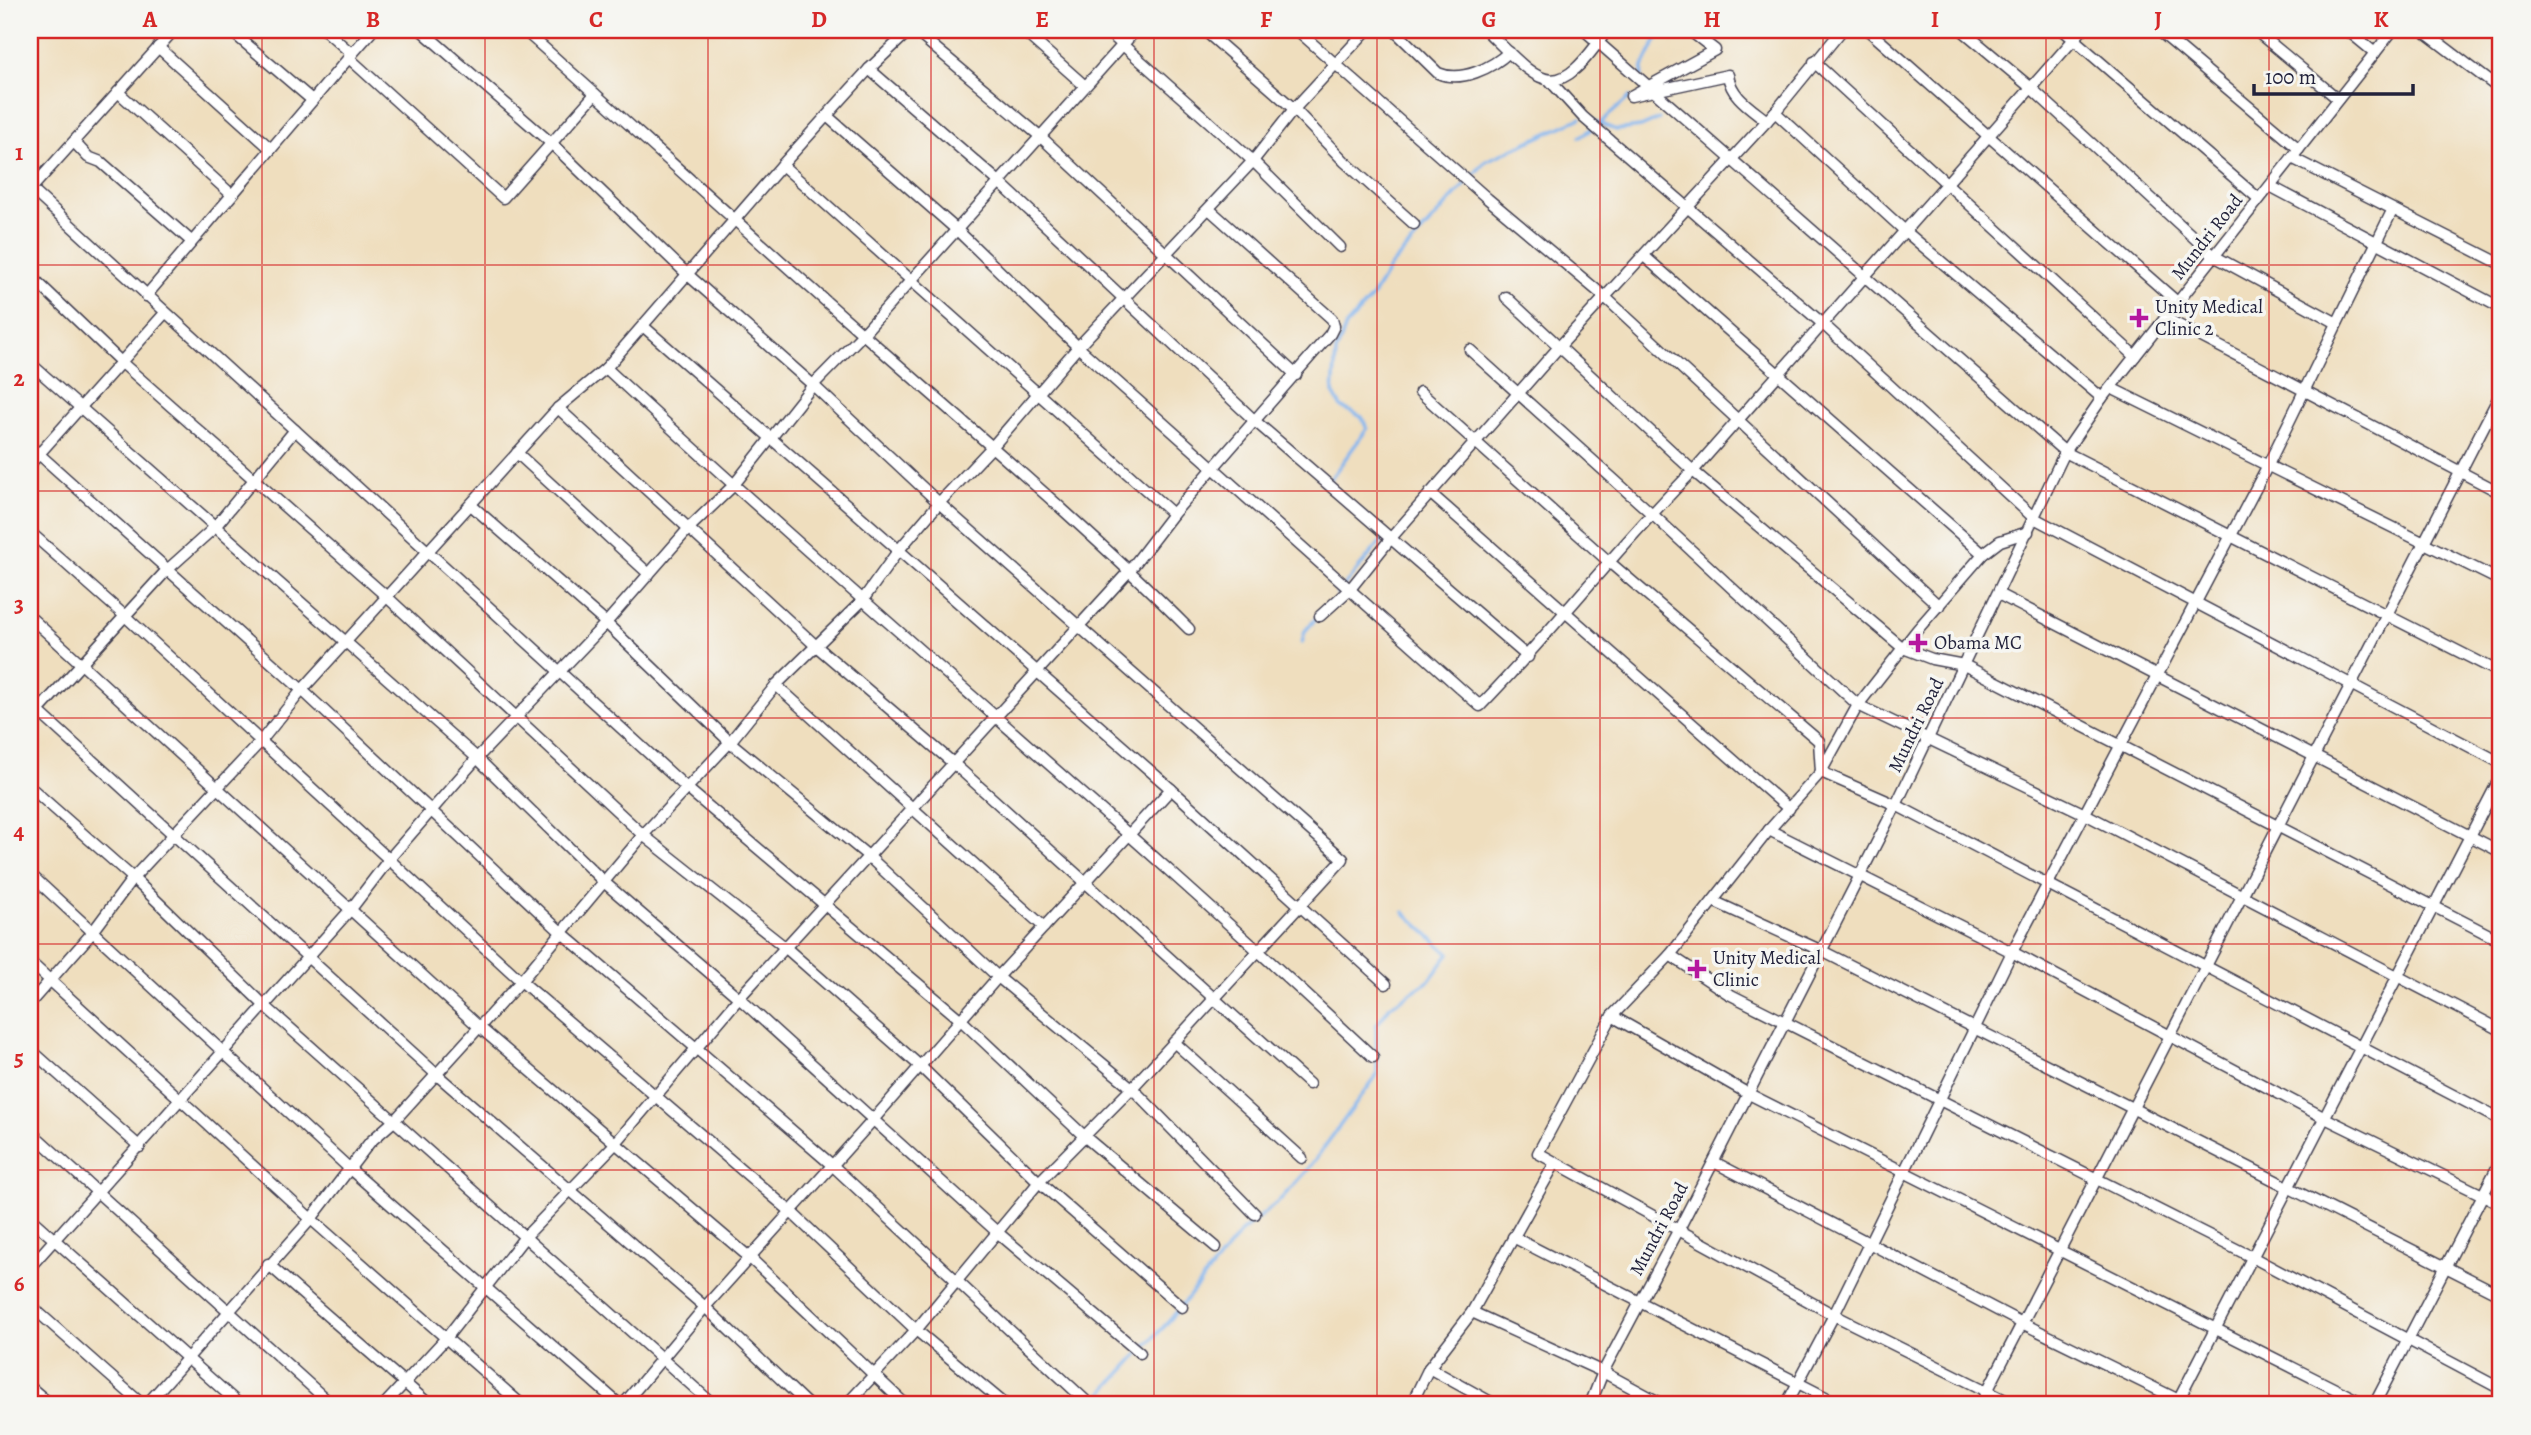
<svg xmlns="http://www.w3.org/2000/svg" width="2531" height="1435" viewBox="0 0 2531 1435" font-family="Alegreya,serif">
<rect width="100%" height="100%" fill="#f6f6f2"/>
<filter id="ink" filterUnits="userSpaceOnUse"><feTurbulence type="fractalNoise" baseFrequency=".0143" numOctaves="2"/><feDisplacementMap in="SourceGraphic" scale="14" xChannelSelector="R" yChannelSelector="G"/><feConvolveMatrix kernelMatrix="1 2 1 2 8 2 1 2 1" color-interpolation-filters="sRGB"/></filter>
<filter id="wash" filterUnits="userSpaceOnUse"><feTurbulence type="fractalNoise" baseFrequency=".00686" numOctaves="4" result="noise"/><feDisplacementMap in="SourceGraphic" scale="28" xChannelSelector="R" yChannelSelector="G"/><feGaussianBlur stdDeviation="1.57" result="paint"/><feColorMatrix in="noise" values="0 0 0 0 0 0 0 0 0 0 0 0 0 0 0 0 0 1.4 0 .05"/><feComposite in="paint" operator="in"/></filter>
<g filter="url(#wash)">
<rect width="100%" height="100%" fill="#efdebe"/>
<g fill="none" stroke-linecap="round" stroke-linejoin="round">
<g stroke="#82b5ef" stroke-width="3.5">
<polyline points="1642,76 1643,67 1661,30"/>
<polyline points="1594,121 1616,130 1641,127 1659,119"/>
<polyline points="1599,124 1630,97"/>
<polyline points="1580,137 1593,128"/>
<polyline points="1328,482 1367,429 1362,417 1341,407 1333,393 1336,352 1346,326 1372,297 1390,267 1486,161 1581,118"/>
<polyline points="1337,594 1383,539 1384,534"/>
<polyline points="1302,643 1305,631 1319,615"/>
<polyline points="1099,1405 1095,1401 1170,1320 1241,1232 1278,1202 1306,1172 1377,1075 1376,1026 1390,1006 1429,981 1449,954 1404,912"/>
</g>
</g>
</g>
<g filter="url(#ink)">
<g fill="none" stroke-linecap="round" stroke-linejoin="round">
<g stroke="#413e4f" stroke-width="13">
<g id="street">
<polyline points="230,30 312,100"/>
<polyline points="421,30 551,143 687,274 813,385 939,503 1343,859 1132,1088 1039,1182 916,1330 846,1405"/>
<path d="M524,30C637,131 749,234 863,334C973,431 1085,525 1189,629"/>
<polyline points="914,30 1041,137 1296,375"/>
<polyline points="1022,30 1085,86"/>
<polyline points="1106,30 1253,161 1340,247"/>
<polyline points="1204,30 1294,109 1345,162 1414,224"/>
<polyline points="1297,30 1488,199 1606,298 1939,606"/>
<path d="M1394,30L1438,73C1461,83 1492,68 1509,52"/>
<path d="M1486,30C1543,86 1555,106 1607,30"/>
<polyline points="1584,30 2065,452 2501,673"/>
<path d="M1689,30L1715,50L1631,96L1728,75C1731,97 1751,108 1767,121"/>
<polyline points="1868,30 2177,302"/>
<polyline points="1962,30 2030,87 2214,256 2337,323"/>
<polyline points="2063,30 2259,199"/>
<polyline points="2158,30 2299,149"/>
<polyline points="2255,30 2338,99"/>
<polyline points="2347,30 2375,53"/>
<polyline points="2422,30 2501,90"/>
<polyline points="158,47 271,149"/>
<polyline points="352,54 373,30"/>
<polyline points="349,58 503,198 595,94"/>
<polyline points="1814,62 2135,356"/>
<polyline points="869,69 998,181 1256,422 1528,657"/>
<polyline points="1551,82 1583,117 1823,324 2034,518 2501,763"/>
<polyline points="118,92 231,194"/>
<polyline points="1775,112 1905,231 2102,398"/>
<path d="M827,116L957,230L1078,347L1480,706C1554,630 1618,546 1693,471L2082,30"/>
<polyline points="74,142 88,157 101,162 191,241"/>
<polyline points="2292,158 2501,264"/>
<polyline points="782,165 1173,514"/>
<polyline points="2270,186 2501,308"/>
<polyline points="31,189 689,790 961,1020 1084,1136 1216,1247"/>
<polyline points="30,190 174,30"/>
<polyline points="1644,256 1983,554"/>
<polyline points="30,275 121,362 387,597 643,835 786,948 920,1066 1039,1182 1182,1307"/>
<polyline points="146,296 352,54 325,30"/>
<polyline points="1506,297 1693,471 1903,648 1932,659 1964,665 2501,941"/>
<polyline points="2165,318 2501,493"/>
<polyline points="643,326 1171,789 1386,984"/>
<polyline points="1470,350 1651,513 1858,705 2085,814 2501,1030"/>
<polyline points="30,363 477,758 605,883 739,998 997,1232 1140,1353"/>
<path d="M606,368C858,602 1123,822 1373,1057"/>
<polyline points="2111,388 2501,581"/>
<polyline points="1420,392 1608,561 1819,741 1821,772 1896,805 2501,1120"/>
<polyline points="558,408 815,645 953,763 1309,1084"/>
<polyline points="30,446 302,690 561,932 832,1165 1086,1401"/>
<polyline points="517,453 649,574"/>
<polyline points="30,464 165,313"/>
<polyline points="1430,493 1789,809"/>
<polyline points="471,505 606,623 730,742 867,855 998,977 1132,1088 1255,1214"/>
<polyline points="30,532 125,616 521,981 790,1211 916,1330 1006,1405"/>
<polyline points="1998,594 2501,852"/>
<polyline points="1320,616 1351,588 1391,538 1559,347 1775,112 1842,30"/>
<polyline points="30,617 478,1026 749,1257 906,1405"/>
<polyline points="776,685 1044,927"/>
<polyline points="38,711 436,1074 705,1307 808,1405"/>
<polyline points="30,720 166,571 214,528 295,430"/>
<polyline points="30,787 133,878 265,1006 714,1405"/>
<polyline points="1769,830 2012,952 2325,1118 2501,1204"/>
<polyline points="30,874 350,1169 620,1405"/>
<polyline points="1713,901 1822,951 2501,1295"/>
<polyline points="1670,955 1729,994 2252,1257 2501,1389"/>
<polyline points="30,962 311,1219 522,1405"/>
<polyline points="30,1003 92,933 133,878 261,741 302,690 558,408 606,368 782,165 869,69 910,30"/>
<polyline points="1612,1016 1747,1093 2367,1405"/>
<polyline points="1174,1042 1302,1158"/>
<polyline points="30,1049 140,1147"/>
<polyline points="30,1131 332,1405"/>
<polyline points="1714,1162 2022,1323 2189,1405"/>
<polyline points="30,1218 240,1405"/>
<polyline points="1513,1237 1841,1405"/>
<polyline points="268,1264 430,1405"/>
<polyline points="30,1267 351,909 390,858 477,758 606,623 690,527 733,486 813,385 863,334 1136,30"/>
<polyline points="30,1305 143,1405"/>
<polyline points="1472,1312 1603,1372 1664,1405"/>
<polyline points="1429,1368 1496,1405"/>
<polyline points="30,1387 51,1405"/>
<polyline points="146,1405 311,1219 370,1142 395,1120 521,981 643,835 730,742 776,685 862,601 898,551 939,503 993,446 1078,347 1253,161 1294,109 1367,30"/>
<polyline points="384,1405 447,1337 524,1238 614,1145 739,998 1130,570 1173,514 1330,334 1334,326 1332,319 1209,209"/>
<polyline points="623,1405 705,1307 873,1120 998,977 1171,789"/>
<polyline points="1297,1405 1299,1405"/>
<polyline points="1411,1405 1429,1368 1472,1312 1555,1163"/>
<polyline points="1590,1405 1603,1372 1679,1229 1896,805 2065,452 2102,398 2393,30"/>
<polyline points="1786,1405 1834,1315 2012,952 2268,465 2392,211"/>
<polyline points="1980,1405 2501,393"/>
<polyline points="2015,1405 1834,1315 1538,1153 1612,1016 1670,955 1769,830 1821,772 1858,705 1917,630 1983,554 2000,541 2028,532"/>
<polyline points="2176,1405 2501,776"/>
<polyline points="2374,1405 2501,1160"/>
</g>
</g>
<use href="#street" stroke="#fff" stroke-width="10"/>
</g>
</g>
<path fill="none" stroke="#d62828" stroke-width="2" stroke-opacity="0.55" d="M262,30V1405M485,30V1405M708,30V1405M931,30V1405M1154,30V1405M1377,30V1405M1600,30V1405M1823,30V1405M2046,30V1405M2269,30V1405M30,265H2501M30,491H2501M30,718H2501M30,944H2501M30,1170H2501"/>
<g fill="#b5179e" stroke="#f6f6f2" stroke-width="2.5">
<path d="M2135.5 307.5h7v7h7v7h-7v7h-7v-7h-7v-7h7z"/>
<path d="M1914.5 632.5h7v7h7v7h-7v7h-7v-7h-7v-7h7z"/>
<path d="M1693.5 958.5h7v7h7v7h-7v7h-7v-7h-7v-7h7z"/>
</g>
<g text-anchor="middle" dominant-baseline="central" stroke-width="7" stroke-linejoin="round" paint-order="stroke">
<g font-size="19" fill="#22223b" stroke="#f6f6f2">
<text transform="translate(2207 237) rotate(-52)">Mundri Road</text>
<text transform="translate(1916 725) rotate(-64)">Mundri Road</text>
<text transform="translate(1659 1229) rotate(-62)">Mundri Road</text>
</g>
<g font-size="19" fill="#22223b" stroke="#f6f6f2" text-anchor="start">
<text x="2155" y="307">Unity Medical<tspan x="2155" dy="22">Clinic 2</tspan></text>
<text x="1934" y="643">Obama MC</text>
<text x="1713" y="958">Unity Medical<tspan x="1713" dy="22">Clinic</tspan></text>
</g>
</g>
<rect width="2531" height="1435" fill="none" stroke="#f6f6f2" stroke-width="77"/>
<path d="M2254 84v10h159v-10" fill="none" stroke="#22223b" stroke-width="3.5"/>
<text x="2265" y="84" font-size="21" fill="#22223b" stroke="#f6f6f2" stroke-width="5" paint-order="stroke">100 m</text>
<rect x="38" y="38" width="2454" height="1358" fill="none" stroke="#d62828" stroke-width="2.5"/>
<g font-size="23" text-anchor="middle" font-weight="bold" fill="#d62828">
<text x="150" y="27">A</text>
<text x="373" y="27">B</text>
<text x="596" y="27">C</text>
<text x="819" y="27">D</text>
<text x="1042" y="27">E</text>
<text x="1266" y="27">F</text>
<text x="1489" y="27">G</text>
<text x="1712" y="27">H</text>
<text x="1935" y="27">I</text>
<text x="2158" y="27">J</text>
<text x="2381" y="27">K</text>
<text x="19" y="160">1</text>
<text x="19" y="386">2</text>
<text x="19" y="612">3</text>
<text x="19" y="839">4</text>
<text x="19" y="1065">5</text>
<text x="19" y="1291">6</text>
</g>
</svg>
